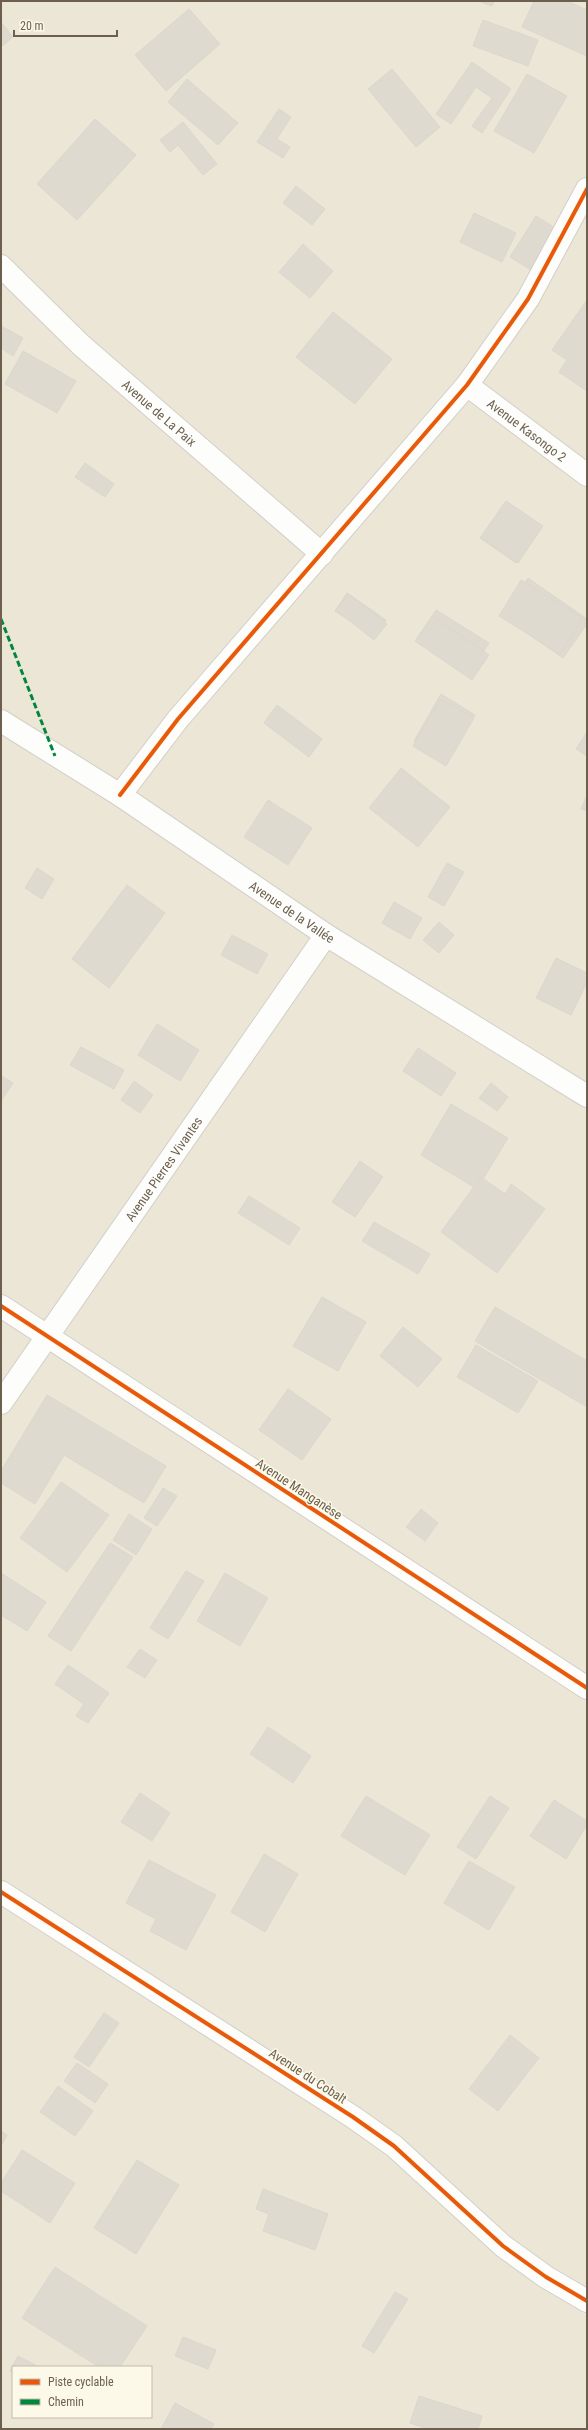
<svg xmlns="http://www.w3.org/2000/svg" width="588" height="2430" viewBox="0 0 588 2430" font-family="'Roboto Condensed',sans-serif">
<rect width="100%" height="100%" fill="#f4f2e9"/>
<path fill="#ece6d7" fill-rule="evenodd" d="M1,1H587V2429H1ZM13,2367H151V2417H13Z"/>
<g fill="#dfdad0" stroke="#dcd6cc">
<polygon points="479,1 494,1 492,6"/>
<polygon points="534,1 567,1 587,10 587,56 522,27"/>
<polygon points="189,9 220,44 166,91 135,55"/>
<polygon points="483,20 538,40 528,66 473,46"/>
<polygon points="1,22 13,37 1,47"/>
<polygon points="472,62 511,89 482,133 472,126 492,98 476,87 451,124 436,114"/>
<polygon points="392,69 440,127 416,147 368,89"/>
<polygon points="527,74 567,96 534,153 494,131"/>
<polygon points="187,79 238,123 218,145 168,102"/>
<polygon points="279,109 291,117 277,139 290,147 283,158 257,142"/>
<polygon points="95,119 136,155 77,220 37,184"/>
<polygon points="183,122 217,164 203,175 178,145 170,152 160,140"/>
<polygon points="296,186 325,209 312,225 283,203"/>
<polygon points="474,213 516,233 502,262 460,242"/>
<polygon points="536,216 560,231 534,272 510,257"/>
<polygon points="303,244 333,271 310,298 279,272"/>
<polygon points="587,300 587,391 559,372 567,360 552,350"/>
<polygon points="333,312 392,359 355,404 296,357"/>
<polygon points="1,326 23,338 13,356 1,348"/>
<polygon points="23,351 76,381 57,413 5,384"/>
<polygon points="85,463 114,484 105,497 75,477"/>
<polygon points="506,501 542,526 516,563 480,538"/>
<polygon points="506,501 543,526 518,563 481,537"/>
<polygon points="528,578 587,619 587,624 563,658 501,615"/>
<polygon points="521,580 583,618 560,654 499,616"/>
<polygon points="347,593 386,620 375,637 335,611"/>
<polygon points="349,594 387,624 374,640 336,610"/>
<polygon points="436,610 489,643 469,674 417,640"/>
<polygon points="432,616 489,655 472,680 415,641"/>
<polygon points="441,694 475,715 448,761 414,741"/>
<polygon points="441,699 474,718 446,766 413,746"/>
<polygon points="277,705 322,739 309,757 264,723"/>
<polygon points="587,732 587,756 576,749"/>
<polygon points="401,768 450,807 418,847 369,808"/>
<polygon points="587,795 587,811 581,809"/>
<polygon points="268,800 312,828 288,865 244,837"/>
<polygon points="447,863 464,872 444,906 428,897"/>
<polygon points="37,868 54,879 42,899 25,888"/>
<polygon points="127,885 165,913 109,988 72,959"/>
<polygon points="394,902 422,918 410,939 382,923"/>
<polygon points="439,922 454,935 439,953 423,940"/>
<polygon points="232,935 268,954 257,974 221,955"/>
<polygon points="556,958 587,973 587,982 571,1015 536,998"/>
<polygon points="157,1024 199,1050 180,1081 138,1055"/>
<polygon points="81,1047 124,1070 114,1089 70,1065"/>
<polygon points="418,1048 456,1073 441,1096 403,1071"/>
<polygon points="1,1076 13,1083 1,1101"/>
<polygon points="134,1081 153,1095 140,1113 121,1100"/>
<polygon points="491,1083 508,1097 497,1111 479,1098"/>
<polygon points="451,1104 508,1138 477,1189 421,1155"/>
<polygon points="360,1161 383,1177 355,1217 332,1202"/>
<polygon points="481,1177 505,1194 511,1184 545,1209 497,1273 441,1232"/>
<polygon points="249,1196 300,1228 289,1245 238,1213"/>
<polygon points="374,1222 430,1254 418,1274 362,1241"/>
<polygon points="322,1297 366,1322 338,1371 293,1346"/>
<polygon points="495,1307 587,1361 587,1407 475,1341"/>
<polygon points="403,1327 442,1359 418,1387 380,1356"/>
<polygon points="476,1345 538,1381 518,1413 457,1377"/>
<polygon points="288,1389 331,1419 302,1460 259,1430"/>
<polygon points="47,1395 166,1466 144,1503 64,1455 35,1504 1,1483 1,1471"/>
<polygon points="61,1482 109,1515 67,1572 20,1538"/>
<polygon points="163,1488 177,1496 157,1526 144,1518"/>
<polygon points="421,1509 438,1523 425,1541 406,1527"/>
<polygon points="129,1514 152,1529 136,1555 113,1540"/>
<polygon points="110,1543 133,1557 71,1651 48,1636"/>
<polygon points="186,1571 204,1581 168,1639 150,1628"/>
<polygon points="1,1573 46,1602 27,1631 1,1615"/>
<polygon points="225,1573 268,1598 240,1646 197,1621"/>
<polygon points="140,1649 157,1660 145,1678 127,1667"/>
<polygon points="68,1665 109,1693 88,1723 76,1716 84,1704 55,1684"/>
<polygon points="268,1727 311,1756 293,1783 250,1754"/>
<polygon points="140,1793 170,1813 152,1841 121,1822"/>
<polygon points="366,1796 430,1835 405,1875 341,1836"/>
<polygon points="490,1796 509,1808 476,1859 457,1847"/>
<polygon points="554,1800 587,1821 587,1825 566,1859 530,1836"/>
<polygon points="264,1854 298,1874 265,1932 231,1912"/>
<polygon points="149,1860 216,1895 186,1950 150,1931 156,1919 126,1903"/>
<polygon points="469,1861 515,1887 489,1930 444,1903"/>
<polygon points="104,2013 119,2023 89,2067 74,2057"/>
<polygon points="510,2035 539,2058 498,2111 469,2089"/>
<polygon points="77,2063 108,2084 95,2103 64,2081"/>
<polygon points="58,2086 93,2111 75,2136 40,2112"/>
<polygon points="1,2131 7,2135 1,2146"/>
<polygon points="22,2150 75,2183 50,2223 1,2191 1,2183"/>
<polygon points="137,2160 179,2185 136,2254 94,2228"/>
<polygon points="263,2189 328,2214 315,2250 263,2231 269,2214 256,2209"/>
<polygon points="55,2267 147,2326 120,2367 99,2367 22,2318"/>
<polygon points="395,2292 408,2299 374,2353 362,2346"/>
<polygon points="183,2337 216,2350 208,2369 175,2356"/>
<polygon points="18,2356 39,2367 13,2367 13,2373 10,2371"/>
<polygon points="419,2396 482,2416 478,2429 428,2429 410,2423"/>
<polygon points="175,2403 214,2424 211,2429 161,2429"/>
</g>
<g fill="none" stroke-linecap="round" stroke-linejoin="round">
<g stroke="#d3cfc7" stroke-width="24">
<g id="minor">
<path id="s1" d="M1,266L81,345L322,554"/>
<path id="s2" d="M467,385L587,475"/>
<path id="s3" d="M1,721L120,795L326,935L587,1096"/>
<polyline points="120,795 178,719 467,385 528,299 587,189"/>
<polyline points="1,1306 587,1688"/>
<path id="s4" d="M1,1403L326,935"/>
<polyline points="1,1892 353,2117 394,2146 503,2246 546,2277 587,2301"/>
</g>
</g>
<use href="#minor" stroke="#fdfdfc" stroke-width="22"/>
<polyline stroke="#00873e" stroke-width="3" stroke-dasharray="6 3" stroke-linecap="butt" points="1,619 55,756"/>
<g stroke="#fcf9e9" stroke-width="6">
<g id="cycleway">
<polyline points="120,795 178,719 467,385 528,299 587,189"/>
<polyline points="1,1306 587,1688"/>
<polyline points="1,1892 353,2117 394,2146 503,2246 546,2277 587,2301"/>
</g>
</g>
<use href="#cycleway" stroke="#e8590c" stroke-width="4"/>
</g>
<g text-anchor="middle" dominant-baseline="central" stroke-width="3" stroke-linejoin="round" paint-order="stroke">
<g font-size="13" fill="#6d5f4d" stroke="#fcf9e9">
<text stroke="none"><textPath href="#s1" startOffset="216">Avenue de La Paix</textPath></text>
<text stroke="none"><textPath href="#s2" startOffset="75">Avenue Kasongo 2</textPath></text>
<text stroke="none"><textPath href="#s3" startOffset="348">Avenue de la Vallée</textPath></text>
<text stroke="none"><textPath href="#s4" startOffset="285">Avenue Pierres Vivantes</textPath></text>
<text transform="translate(299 1489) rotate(33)">Avenue Manganèse</text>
<text transform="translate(308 2076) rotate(33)">Avenue du Cobalt</text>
</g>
</g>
<rect width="588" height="2430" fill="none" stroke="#6d5f4d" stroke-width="4"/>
<rect x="12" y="2366" width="140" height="52" fill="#fcf9e9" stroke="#c3bbab"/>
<rect x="20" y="2379" width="20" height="6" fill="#e8590c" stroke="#c3bbab"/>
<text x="48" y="2386" font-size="12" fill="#6d5f4d">Piste cyclable</text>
<rect x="20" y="2399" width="20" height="6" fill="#00873e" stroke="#c3bbab"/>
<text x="48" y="2406" font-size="12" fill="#6d5f4d">Chemin</text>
<path d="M14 30v6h103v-6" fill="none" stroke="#6d5f4d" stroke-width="2"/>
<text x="20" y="30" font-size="12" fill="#6d5f4d" stroke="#fcf9e9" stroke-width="3" paint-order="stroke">20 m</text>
</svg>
